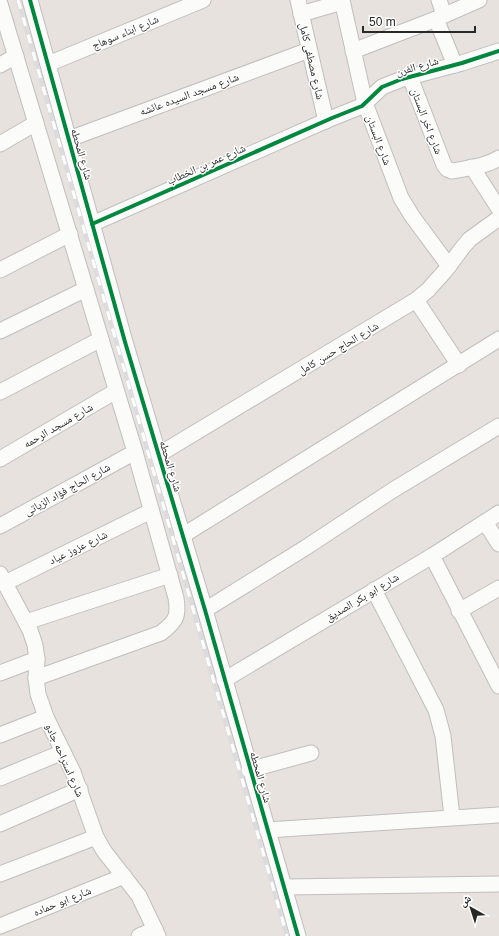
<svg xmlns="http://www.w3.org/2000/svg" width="499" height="936" viewBox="0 0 499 936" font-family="Helvetica,'Noto Naskh Arabic',sans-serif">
<rect width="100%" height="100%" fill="#e7e2dd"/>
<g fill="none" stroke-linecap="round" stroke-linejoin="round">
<g stroke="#c0bebf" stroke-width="17">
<g id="minor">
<polyline points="30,0 125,342 205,610 298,936"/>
<polyline points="298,0 326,121"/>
<polyline points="342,0 365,103 401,198 412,216 449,266"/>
<polyline points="439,0 444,15"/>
<path d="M0,4L135,452L176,598C179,617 176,621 161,633L36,678"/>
<polyline points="301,14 342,2"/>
<polyline points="436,19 455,65"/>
<polyline points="353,51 436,19 479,0"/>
<polyline points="48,64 203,0"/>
<polyline points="0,65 16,56"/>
<path d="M410,77L444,165L447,169L452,171C468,168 485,167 499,158"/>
<polyline points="69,139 309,50"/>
<polyline points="0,144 36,123"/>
<polyline points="472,167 499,209"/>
<polyline points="92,224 332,118 362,106 382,87 402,79 462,63 499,51"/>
<polyline points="0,270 70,234"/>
<polyline points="416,300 459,365"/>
<polyline points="0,331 86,289"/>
<polyline points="0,392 101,339"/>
<polyline points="158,455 416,300 428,290 445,271 463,247 470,239 499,218"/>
<polyline points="0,459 116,391"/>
<polyline points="485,522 499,544"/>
<polyline points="0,526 135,452"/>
<polyline points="182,536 499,339"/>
<polyline points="432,556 499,686"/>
<polyline points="0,574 30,630 35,645 37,659 36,678 38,694 46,717 73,772 96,837 104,851 139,896 158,936"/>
<polyline points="5,583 151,511"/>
<polyline points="374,590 436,710 443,736 452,817"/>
<polyline points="205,610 305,548 393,490 499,426"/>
<polyline points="459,611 499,588"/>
<polyline points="26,622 170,575"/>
<polyline points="0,673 37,659"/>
<polyline points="224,680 432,556 499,513"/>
<polyline points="0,735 46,717"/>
<polyline points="249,770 311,753"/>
<polyline points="0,778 63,752"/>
<polyline points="0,824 80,789"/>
<polyline points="267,830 499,815"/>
<polyline points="0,874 96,837"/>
<polyline points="285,887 499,884"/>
<polyline points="0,926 124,876"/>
<polyline points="139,936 155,929"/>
</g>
</g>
<use href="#minor" stroke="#fbfbfa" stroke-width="15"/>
<g stroke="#dcdcde" stroke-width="4.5">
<polyline id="rail" points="18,0 287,936"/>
</g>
<use href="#rail" stroke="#fff" stroke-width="3" stroke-dasharray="9" stroke-linecap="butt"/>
<g stroke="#fff" stroke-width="6">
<g id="cycleway">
<polyline points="30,0 125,342 205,610 298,936"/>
<polyline points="92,224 332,118 362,106 382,87 402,79 462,63 499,51"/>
</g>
</g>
<use href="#cycleway" stroke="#00873e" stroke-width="4"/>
</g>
<g text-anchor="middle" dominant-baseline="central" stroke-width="3" stroke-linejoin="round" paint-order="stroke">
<g font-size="11" fill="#282828" stroke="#fff">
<text transform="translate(125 32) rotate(-23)">شارع ابناء سوهاج</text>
<text transform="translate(312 61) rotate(77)">شارع مصطفى كامل</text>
<text transform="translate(417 66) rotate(-16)">شارع الفرن</text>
<text transform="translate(189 94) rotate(-20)">شارع مسجد السيده عائشه</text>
<text transform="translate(427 121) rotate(69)">شارع اخر البستان</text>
<text transform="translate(379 140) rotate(69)">شارع البستان</text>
<text transform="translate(82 154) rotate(74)">شارع المحطه</text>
<text transform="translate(206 164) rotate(-24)">شارع عمر بن الخطاب</text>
<text transform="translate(338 348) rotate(-31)">شارع الحاج حسن كامل</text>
<text transform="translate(58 425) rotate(-30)">شارع مسجد الرحمه</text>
<text transform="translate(171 466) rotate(73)">شارع المحطه</text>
<text transform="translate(67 489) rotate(-29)">شارع الحاج فؤاد الزياتى</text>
<text transform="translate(78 547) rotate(-26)">شارع عزوز عياد</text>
<text transform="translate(362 597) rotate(-31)">شارع ابو بكر الصديق</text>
<text transform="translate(65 760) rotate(66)">شارع استراحه جادو</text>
<text transform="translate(261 777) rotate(74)">شارع المحطه</text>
<text transform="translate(62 901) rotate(-22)">شارع ابو حماده</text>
</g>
</g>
<g transform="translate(471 908) rotate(321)" stroke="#ffffff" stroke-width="3" paint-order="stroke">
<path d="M0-3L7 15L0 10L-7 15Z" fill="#282828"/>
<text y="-6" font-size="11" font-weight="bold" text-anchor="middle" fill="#282828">ش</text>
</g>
<path d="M363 26v6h112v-6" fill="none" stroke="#282828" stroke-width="2"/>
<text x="369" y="26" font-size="12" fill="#282828" stroke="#ffffff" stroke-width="3" paint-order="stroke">50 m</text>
</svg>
